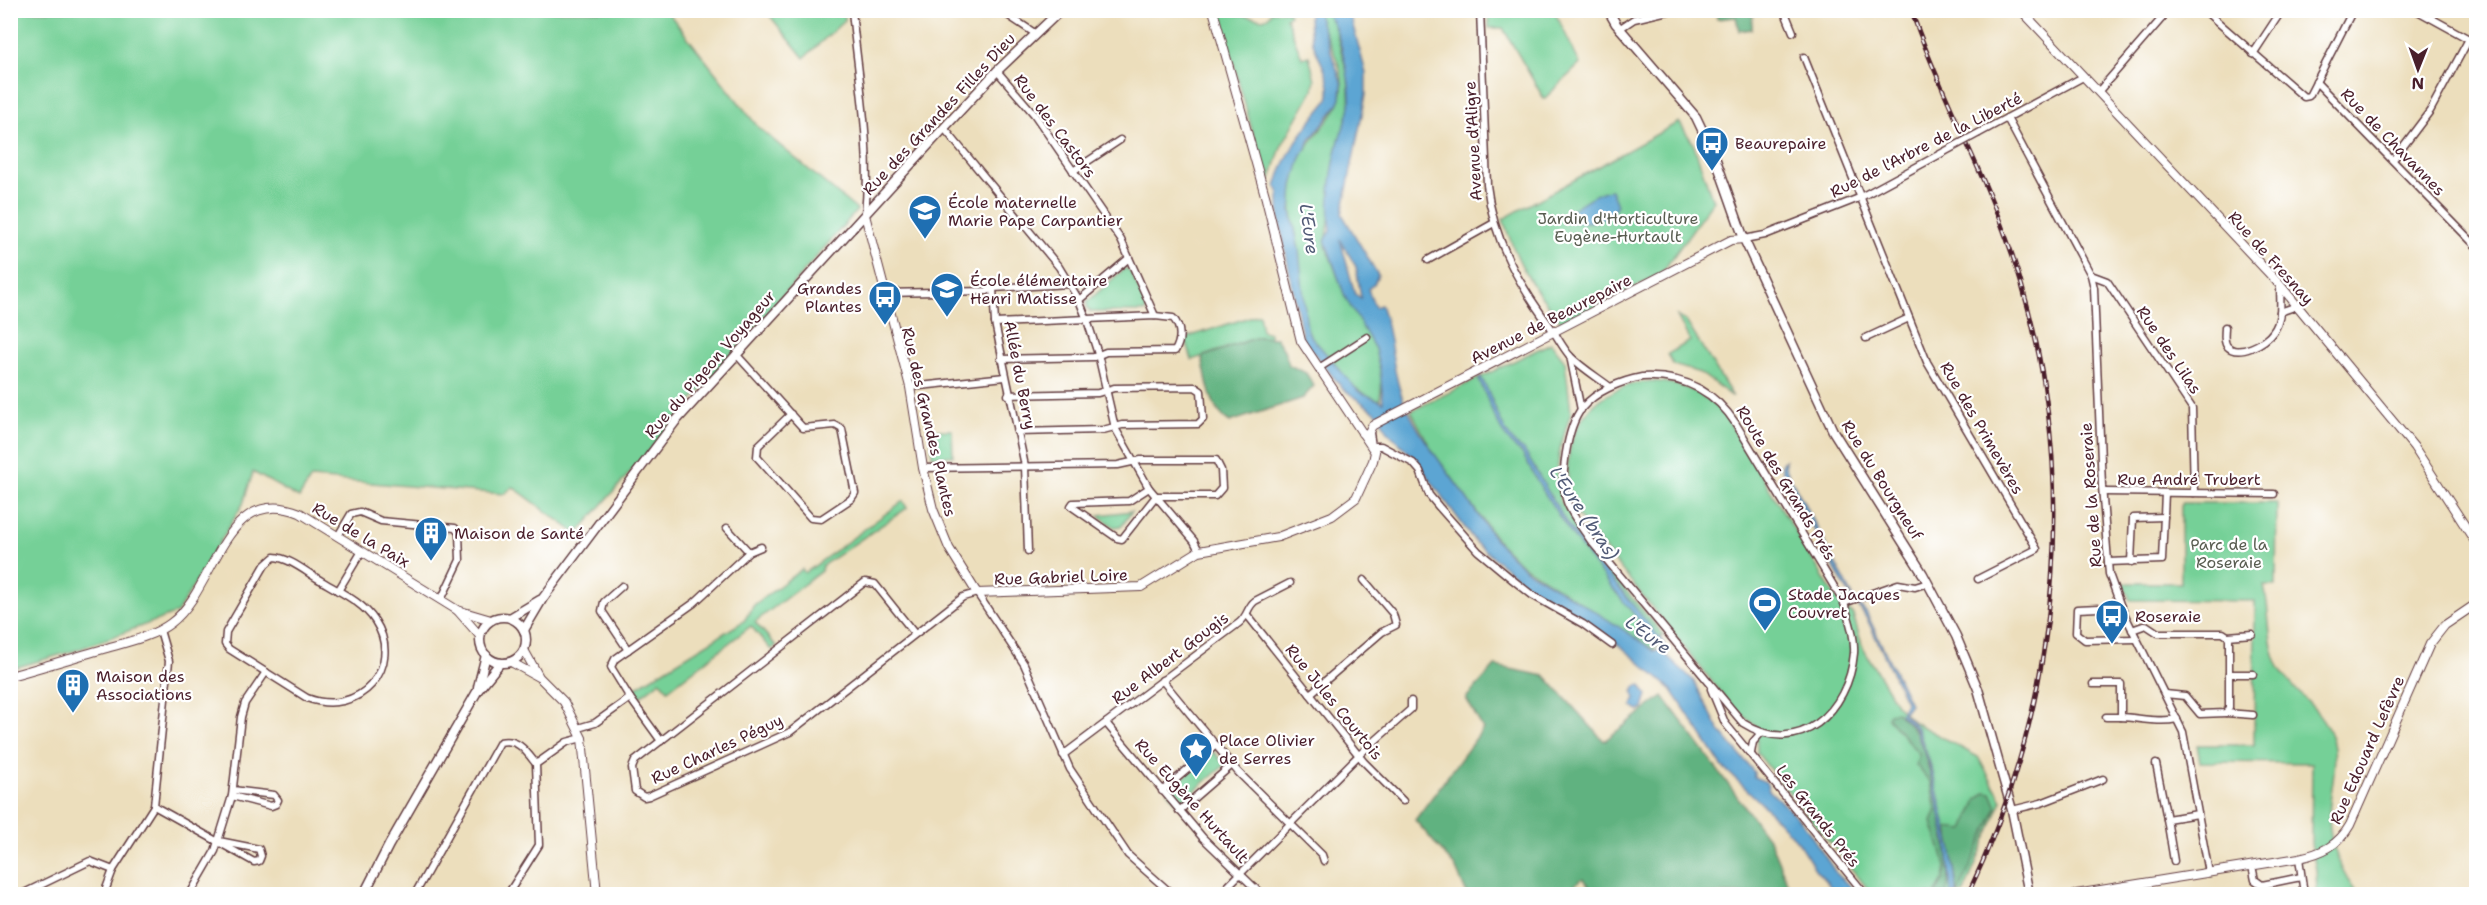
<svg xmlns="http://www.w3.org/2000/svg" width="2487" height="905" viewBox="0 0 2487 905" font-family="'Shantell Sans',sans-serif">
<rect width="100%" height="100%" fill="#fff"/>
<filter id="ink" filterUnits="userSpaceOnUse"><feTurbulence type="fractalNoise" baseFrequency=".0167" numOctaves="2"/><feDisplacementMap in="SourceGraphic" scale="12" xChannelSelector="R" yChannelSelector="G"/><feConvolveMatrix kernelMatrix="1 2 1 2 8 2 1 2 1" color-interpolation-filters="sRGB"/></filter>
<filter id="wash" filterUnits="userSpaceOnUse"><feTurbulence type="fractalNoise" baseFrequency=".008" numOctaves="4" result="noise"/><feDisplacementMap in="SourceGraphic" scale="24" xChannelSelector="R" yChannelSelector="G"/><feGaussianBlur stdDeviation="1.35" result="paint"/><feColorMatrix in="noise" values="0 0 0 0 0 0 0 0 0 0 0 0 0 0 0 0 0 1.4 0 .05"/><feComposite in="paint" operator="in"/></filter>
<g filter="url(#wash)">
<rect width="100%" height="100%" fill="#ecdebc"/>
<g fill="#75d097" stroke="#607861" stroke-width="1.5">
<polygon points="11,11 667,11 758,127 857,210 577,534 513,487 504,494 311,478 299,498 253,472 243,504 177,613 77,650 11,669"/>
<polygon points="766,11 844,11 845,20 804,58"/>
<polygon points="1219,11 1263,19 1268,17 1272,11 1288,11 1290,15 1286,17 1302,58 1309,56 1315,80 1313,90 1281,147 1268,188"/>
<path d="M1317,11H1326L1334,25L1348,76L1350,108L1337,151L1326,246L1346,298L1375,349L1382,377L1380,400C1354,395 1325,359 1311,337C1300,317 1302,275 1299,251C1298,238 1293,225 1292,211C1290,195 1294,177 1299,162C1308,138 1334,121 1341,97C1349,69 1323,37 1317,11Z"/>
<polygon points="1555,12 1580,64 1544,99 1503,28 1489,28 1488,14"/>
<path d="M1679,122L1693,143L1713,201L1661,274L1563,324C1532,287 1518,266 1503,219Z"/>
<polygon points="1125,268 1130,271 1147,307 1145,312 1091,312 1087,308 1087,302"/>
<polygon points="1259,314 1262,331 1270,333 1270,338 1258,337 1192,360 1185,338"/>
<polygon points="1677,316 1686,321 1733,397 1700,373 1673,365 1668,354 1690,341"/>
<polygon points="1551,343 1565,361 1571,412 1560,449 1557,473 1560,501 1607,568 1663,634 1654,650 1522,565 1500,544 1433,452 1411,411"/>
<path d="M1650,381C1680,382 1701,392 1723,412L1834,595L1853,615L1863,648L1896,704L1912,721L1978,757L2002,800L1963,894H1872L1757,753L1756,726L1734,709L1574,511C1554,449 1580,388 1650,381Z"/>
<polygon points="931,430 952,430 953,456 932,456"/>
<polygon points="903,501 907,508 822,566 821,571 755,622 776,646 771,650 751,626 668,690 660,681 636,700 630,691 744,621 754,605 802,569 805,573"/>
<path d="M2181,503H2277L2276,586H2264C2271,613 2266,641 2279,667C2293,693 2321,707 2331,736C2339,759 2332,781 2330,804C2326,838 2339,867 2357,894H2317L2316,870L2311,843L2312,763L2200,762L2197,745H2254L2255,601L2130,600L2123,583H2181Z"/>
<polygon points="1132,511 1122,526 1114,527 1098,515"/>
<polygon points="1214,752 1225,765 1178,805 1167,791"/>
</g>
<g fill="#60b280" stroke="#556856" stroke-width="1.5">
<polygon points="1716,11 1753,11 1752,29 1739,31 1736,17 1717,19"/>
<path d="M1258,337L1276,338L1284,350L1289,365L1306,373L1314,386L1303,398L1230,422C1209,410 1207,379 1202,357Z"/>
<polygon points="1495,666 1545,676 1604,741 1663,696 1770,841 1792,894 1596,894 1583,878 1564,894 1467,894 1455,867 1415,820 1483,729 1466,698"/>
<path d="M1897,712C1903,719 1911,725 1916,732C1928,755 1959,875 1945,894H1935L1944,879L1946,867L1932,822L1936,812L1931,783L1916,765L1919,754L1888,718L1889,713Z"/>
<polygon points="1986,792 1991,793 1997,807 1958,894 1948,828 1964,830 1977,800"/>
</g>
<g fill="#5ca5d3" stroke="#53627f" stroke-width="1.5" fill-rule="evenodd">
<path d="M1309,11H1317L1342,84L1341,98L1337,106L1310,140L1300,160L1293,186L1291,211L1299,250L1307,329L1310,335L1358,391L1383,402L1380,370L1375,349L1345,297L1325,240L1331,231C1327,201 1331,170 1339,140C1342,129 1349,117 1350,105C1351,85 1340,22 1323,11H1349L1366,73V95L1342,214L1378,275L1374,284L1368,289L1375,307L1381,305C1393,336 1391,371 1404,402C1421,439 1443,465 1466,497C1487,528 1497,547 1527,570C1537,577 1548,582 1558,589C1591,609 1623,628 1654,651H1659L1660,645C1606,582 1560,527 1522,453C1500,440 1490,403 1479,380L1480,376C1494,396 1501,438 1524,450L1567,524L1664,643L1665,654L1693,680L1720,731L1754,772V777L1766,782L1769,790L1803,823L1836,873L1858,894H1837L1815,869L1798,842L1761,803L1722,766L1672,690L1624,649L1585,621L1570,615L1567,610L1529,587L1476,543L1415,459L1388,432L1378,414L1343,389L1303,340L1279,219V193L1276,187C1285,152 1305,128 1328,100C1334,76 1315,57 1311,35C1309,27 1309,18 1309,11ZM1340,239L1356,267L1361,298L1355,294Z"/>
<path d="M1611,190L1617,205C1606,224 1583,224 1564,220L1561,217C1575,208 1596,191 1611,190Z"/>
<polygon points="1785,460 1785,467 1854,598 1867,614 1910,704 1903,713 1918,729 1932,769 1952,851 1957,894 1951,894 1947,844 1929,765 1916,730 1900,714 1906,702 1867,619 1843,584 1782,470 1781,464"/>
<polygon points="1641,685 1647,695 1643,709 1639,711 1632,706 1635,699 1633,692 1636,686"/>
</g>
</g>
<g filter="url(#ink)">
<g fill="none" stroke-linecap="round" stroke-linejoin="round">
<g stroke="#623c41" stroke-width="9">
<g id="minor">
<path d="M852,10C858,77 872,147 865,214"/>
<polyline points="1000,10 1036,34"/>
<path d="M1480,10L1487,185C1493,240 1519,285 1552,329C1558,338 1563,348 1570,356C1582,368 1597,377 1610,387"/>
<polyline points="1784,10 1793,32"/>
<polyline points="2204,10 2304,97 2309,96 2353,10"/>
<polyline points="2416,10 2476,43"/>
<polyline points="1619,29 1634,19 1672,10"/>
<polyline points="2253,54 2282,10"/>
<polyline points="1804,57 1927,362 2037,549 1978,579"/>
<polyline points="997,71 1034,114 1121,240 1155,316"/>
<polyline points="2316,82 2476,246"/>
<polyline points="2098,92 2169,10"/>
<polyline points="2007,118 2091,275 2094,288 2102,486 2109,574 2121,607 2183,732 2209,873"/>
<polyline points="944,128 1059,267 1079,300 1087,320 1098,354 1115,428 1149,488 1194,541 1199,551"/>
<polyline points="1979,133 2083,77"/>
<polyline points="2393,160 2430,111 2469,39"/>
<polyline points="1073,171 1120,140"/>
<polyline points="1744,239 1765,235 1859,198 1944,152"/>
<polyline points="1428,260 1494,223"/>
<polyline points="2091,275 2107,281 2192,408 2194,493"/>
<polyline points="993,288 995,323 1025,466 1028,551"/>
<polyline points="884,293 987,291 993,288 1070,284"/>
<polyline points="1079,300 1129,258"/>
<polyline points="2280,312 2297,306"/>
<path d="M995,323L1155,316L1173,318C1182,328 1181,341 1175,351L1106,352L1094,357L1001,359"/>
<path d="M2225,327C2225,333 2223,341 2227,346C2238,358 2266,343 2273,332C2283,320 2280,300 2280,286"/>
<polyline points="1866,338 1909,318"/>
<polyline points="736,354 803,428 835,425 842,429 855,493 851,499 821,519 811,518 757,457 758,446 791,414"/>
<polyline points="1570,356 1581,410"/>
<polyline points="1319,368 1367,337"/>
<path d="M1642,377C1683,375 1714,390 1736,424L1844,603C1849,620 1855,636 1854,653C1849,711 1799,759 1743,723L1591,541C1583,529 1572,516 1567,502C1559,479 1567,427 1582,408C1596,391 1621,381 1642,377Z"/>
<polyline points="910,387 1005,377"/>
<polyline points="1008,395 1098,393 1114,388 1195,387 1201,391 1203,419 1198,424 1122,425 1103,430 1017,432"/>
<polyline points="1370,433 1372,446 1381,446 1413,463 1420,471 1429,495 1439,507 1478,551 1513,580 1532,595 1583,624 1612,645"/>
<polyline points="923,468 1118,465 1141,460 1216,460 1221,470 1222,488 1215,496 1156,496 1122,539 1117,538 1071,506 1073,503 1129,501 1149,488"/>
<polyline points="2104,492 2274,494"/>
<polyline points="727,528 749,552"/>
<polyline points="338,536 351,514 360,512 381,521 455,528 459,533 460,560 441,600"/>
<path d="M274,557C290,558 306,572 320,580C338,591 363,602 375,621C405,667 359,718 307,698L229,649L225,644L226,632L265,565Z"/>
<polyline points="2108,562 2162,560 2165,493"/>
<polyline points="2131,562 2133,518 2164,517"/>
<polyline points="622,586 604,602 602,611 628,650"/>
<polyline points="338,591 362,551"/>
<polyline points="1844,603 1898,584 1915,587 1928,583"/>
<polyline points="2121,607 2077,609 2076,633 2085,640 2136,639"/>
<polyline points="1248,616 1364,762 1403,801"/>
<polyline points="2132,630 2146,625 2158,633 2223,633 2229,637 2229,707 2226,713 2200,714 2185,696 2165,694"/>
<polyline points="915,634 875,584 865,582 635,761 632,768 635,791 644,797 649,796 790,732 963,597 977,593 1024,664 1070,769 1128,855 1172,894"/>
<polyline points="2228,636 2252,634"/>
<polyline points="2229,674 2253,674"/>
<polyline points="1162,680 1238,772 1322,855 1324,861"/>
<path d="M2093,684H2121V717C2140,718 2159,723 2177,719"/>
<polyline points="1711,689 1725,723 1865,894"/>
<polyline points="1310,694 1382,632 1396,625 1393,614 1364,580"/>
<polyline points="630,698 611,667 615,659 694,603 749,552 761,547"/>
<polyline points="2226,713 2253,715"/>
<polyline points="2106,717 2121,717"/>
<polyline points="1106,723 1203,838 1261,894"/>
<polyline points="578,728 595,723 630,698 661,741"/>
<polyline points="1751,753 1753,742 1761,733"/>
<path d="M1063,755L1239,623C1248,616 1247,607 1255,601L1290,583"/>
<polyline points="2156,764 2167,819"/>
<polyline points="1162,791 1216,745"/>
<polyline points="232,796 271,806 276,804 278,800 274,795 233,790"/>
<polyline points="154,806 254,862 259,861 261,856 259,849 219,841"/>
<polyline points="2012,810 2041,803 2103,779"/>
<polyline points="1179,811 1232,765"/>
<polyline points="2299,858 2304,894"/>
<polyline points="2174,861 2167,819 2198,814"/>
<polyline points="2252,866 2255,880 2262,885 2301,877"/>
<polyline points="22,894 90,861 113,870"/>
<polyline points="104,894 113,870 154,806 169,661 160,630"/>
<polyline points="190,894 215,851 232,796 241,717 245,703 266,672"/>
<path d="M415,894L500,742C518,738 526,751 536,764"/>
<polyline points="508,894 539,845 536,764 567,742 582,738"/>
<polyline points="1220,894 1359,755 1411,709 1411,701"/>
</g>
</g>
<g stroke="#623c41" stroke-width="10">
<g id="tertiary">
<polyline points="2021,10 2280,285 2414,447 2476,543"/>
<polyline points="865,215 910,387 923,468 933,509 949,548 977,593 1141,587 1199,551 1278,537 1332,516 1356,498 1373,461 1375,452 1301,341 1266,199 1213,10"/>
<polyline points="1362,433 1368,434 1372,426 1377,423 1731,240 1744,239"/>
<polyline points="458,611 480,636"/>
<polyline points="524,650 539,677 564,702 582,738 597,894"/>
<polyline points="511,662 538,677"/>
<path d="M10,676C43,667 75,657 107,648C128,642 154,636 171,623C216,590 223,482 300,513L457,610L491,620"/>
<path d="M2076,894L2299,858C2322,853 2338,846 2350,825L2430,644L2445,625L2476,604"/>
</g>
</g>
<g stroke="#623c41" stroke-width="11">
<g id="secondary">
<polyline points="1608,10 1616,24 1696,117 1715,157 1744,239 1833,431 1923,574 1956,636 1978,689 2012,810 2029,894"/>
<circle cx="503" cy="640" r="23"/>
<polyline points="510,618 540,600"/>
<polyline points="524,630 543,598 675,422 944,128 997,71 1061,10"/>
<polyline points="478,687 486,655"/>
<polyline points="364,894 389,845 478,690 500,663"/>
</g>
</g>
<use href="#minor" stroke="#fff" stroke-width="6"/>
<use href="#tertiary" stroke="#fff" stroke-width="8"/>
<use href="#secondary" stroke="#fff" stroke-width="8"/>
<g stroke="#4a1f2b" stroke-width="4.5">
<path id="rail" d="M1911,10C1940,94 1984,171 2012,254C2082,463 2063,696 1968,894"/>
</g>
<use href="#rail" stroke="#fff" stroke-width="2" stroke-dasharray="7" stroke-linecap="butt"/>
<g stroke="#623c41" stroke-width="9" stroke-linecap="butt">
<polyline id="minor-bridge" points="1944,152 1979,133"/>
</g>
<use href="#minor-bridge" stroke="#fff" stroke-width="6"/>
</g>
</g>
<defs>
<g id="bus-pin" transform="scale(1.725)"><path d="M0 17L-7.5 6A9.5 9.5 0 1 1 7.5 6Z" fill="#1f6fb2" stroke="#fff"/><path d="M-5-6H5V4H4V6H2V4H-2V6H-4V4H-5ZM-3.5-4V0h7V-4ZM-3.5 1.2v1.5H-2V1.2ZM2 1.2v1.5H3.5V1.2Z" fill="#fff"/></g>
<g id="school-pin" transform="scale(1.725)"><path d="M0 17L-7.5 6A9.5 9.5 0 1 1 7.5 6Z" fill="#1f6fb2" stroke="#fff"/><path d="M0-5L7-2L0 1L-7-2ZM-4 1L0 2.5L4 1V4Q0 6-4 4Z" fill="#fff"/></g>
<g id="building-pin" transform="scale(1.725)"><path d="M0 17L-7.5 6A9.5 9.5 0 1 1 7.5 6Z" fill="#1f6fb2" stroke="#fff"/><path d="M-4-6H4V6H1V3H-1V6H-4ZM-2.5-4.3h1.7v1.8h-1.7ZM.8-4.3h1.7v1.8H.8ZM-2.5-1h1.7V.8h-1.7ZM.8-1h1.7V.8H.8Z" fill="#fff"/></g>
<g id="stadium-pin" transform="scale(1.725)"><path d="M0 17L-7.5 6A9.5 9.5 0 1 1 7.5 6Z" fill="#1f6fb2" stroke="#fff"/><path d="M0-5a6.5 5 0 1 0 0 10a6.5 5 0 1 0 0-10ZM-3.5-1.8h7v3.6h-7Z" fill="#fff"/></g>
<g id="sight-pin" transform="scale(1.725)"><path d="M0 17L-7.5 6A9.5 9.5 0 1 1 7.5 6Z" fill="#1f6fb2" stroke="#fff"/><path d="M0-6L1.8-2.2L6-1.7L2.9 1.2L3.7 5.4L0 3.3L-3.7 5.4L-2.9 1.2L-6-1.7L-1.8-2.2Z" fill="#fff"/></g>
</defs>
<g fill-rule="evenodd">
<use href="#bus-pin" x="1712" y="143"/>
<use href="#school-pin" x="925" y="211"/>
<use href="#school-pin" x="947" y="289"/>
<use href="#bus-pin" x="885" y="297"/>
<use href="#building-pin" x="431" y="533"/>
<use href="#stadium-pin" x="1765" y="603"/>
<use href="#bus-pin" x="2112" y="616"/>
<use href="#building-pin" x="73" y="685"/>
<use href="#sight-pin" x="1196" y="749"/>
</g>
<g text-anchor="middle" dominant-baseline="central" stroke-width="4.5" stroke-linejoin="round" paint-order="stroke">
<g font-size="16" fill="#4a1f2b" stroke="#fff">
<text transform="translate(939 114) rotate(-47)">Rue des Grandes Filles Dieu</text>
<text transform="translate(1055 126) rotate(53)">Rue des Castors</text>
<text transform="translate(1473 141) rotate(-93)">Avenue d'Aligre</text>
<text transform="translate(2393 142) rotate(46)">Rue de Chavannes</text>
<text transform="translate(1926 145) rotate(-27)">Rue de l'Arbre de la Liberté</text>
<text transform="translate(2271 258) rotate(48)">Rue de Fresnay</text>
<text transform="translate(1551 319) rotate(-27)">Avenue de Beaurepaire</text>
<text transform="translate(2169 350) rotate(56)">Rue des Lilas</text>
<text transform="translate(710 364) rotate(-49)">Rue du Pigeon Voyageur</text>
<text transform="translate(1020 375) rotate(79)">Allée du Berry</text>
<text transform="translate(929 422) rotate(77)">Rue des Grandes Plantes</text>
<text transform="translate(1982 428) rotate(60)">Rue des Primevères</text>
<text x="2189" y="479">Rue André Trubert</text>
<text transform="translate(1882 480) rotate(58)">Rue du Bourgneuf</text>
<text transform="translate(1786 483) rotate(59)">Route des Grands Prés</text>
<text transform="translate(2091 495) rotate(-94)">Rue de la Roseraie</text>
<text transform="translate(361 535) rotate(31)">Rue de la Paix</text>
<text transform="translate(1061 577) rotate(-2)">Rue Gabriel Loire</text>
<text transform="translate(1170 658) rotate(-37)">Rue Albert Gougis</text>
<text transform="translate(1334 702) rotate(51)">Rue Jules Courtois</text>
<text transform="translate(717 749) rotate(-25)">Rue Charles Péguy</text>
<text transform="translate(2367 750) rotate(-66)">Rue Edouard Lefèvre</text>
<text transform="translate(1192 801) rotate(48)">Rue Eugène Hurtault</text>
<text transform="translate(1818 816) rotate(52)">Les Grands Prés</text>
</g>
<g font-size="16" fill="#4a1f2b" stroke="#fff" text-anchor="start">
<text x="1735" y="143">Beaurepaire</text>
<text x="948" y="202">École maternelle<tspan x="948" dy="18">Marie Pape Carpantier</tspan></text>
<text x="970" y="280">École élémentaire<tspan x="970" dy="18">Henri Matisse</tspan></text>
<text x="862" y="288" text-anchor="end">Grandes<tspan x="862" dy="18">Plantes</tspan></text>
<text x="454" y="533">Maison de Santé</text>
<text x="1788" y="594">Stade Jacques<tspan x="1788" dy="18">Couvret</tspan></text>
<text x="2135" y="616">Roseraie</text>
<text x="96" y="676">Maison des<tspan x="96" dy="18">Associations</tspan></text>
<text x="1219" y="740">Place Olivier<tspan x="1219" dy="18">de Serres</tspan></text>
</g>
<g font-size="16" fill="#595d51" stroke="#fff">
<text x="1618" y="218">Jardin d'Horticulture<tspan x="1618" dy="18">Eugène-Hurtault</tspan></text>
<text x="2229" y="544">Parc de la<tspan x="2229" dy="18">Roseraie</tspan></text>
</g>
<g font-size="18" font-style="italic" fill="#525b77" stroke="#fff">
<text transform="translate(1309 229) rotate(82)">L'Eure</text>
<text transform="translate(1584 513) rotate(56)">L'Eure (bras)</text>
<text transform="translate(1648 635) rotate(36)">L'Eure</text>
</g>
</g>
<rect width="2487" height="905" fill="none" stroke="#fff" stroke-width="36"/>
<g transform="translate(2418 69) rotate(181)" stroke="#ffffff" stroke-width="4.5" paint-order="stroke">
<path d="M0-4.5L10 22L0 15L-10 22Z" fill="#4a1f2b"/>
<text y="-9" font-size="16" font-weight="bold" text-anchor="middle" fill="#4a1f2b">N</text>
</g>
</svg>
